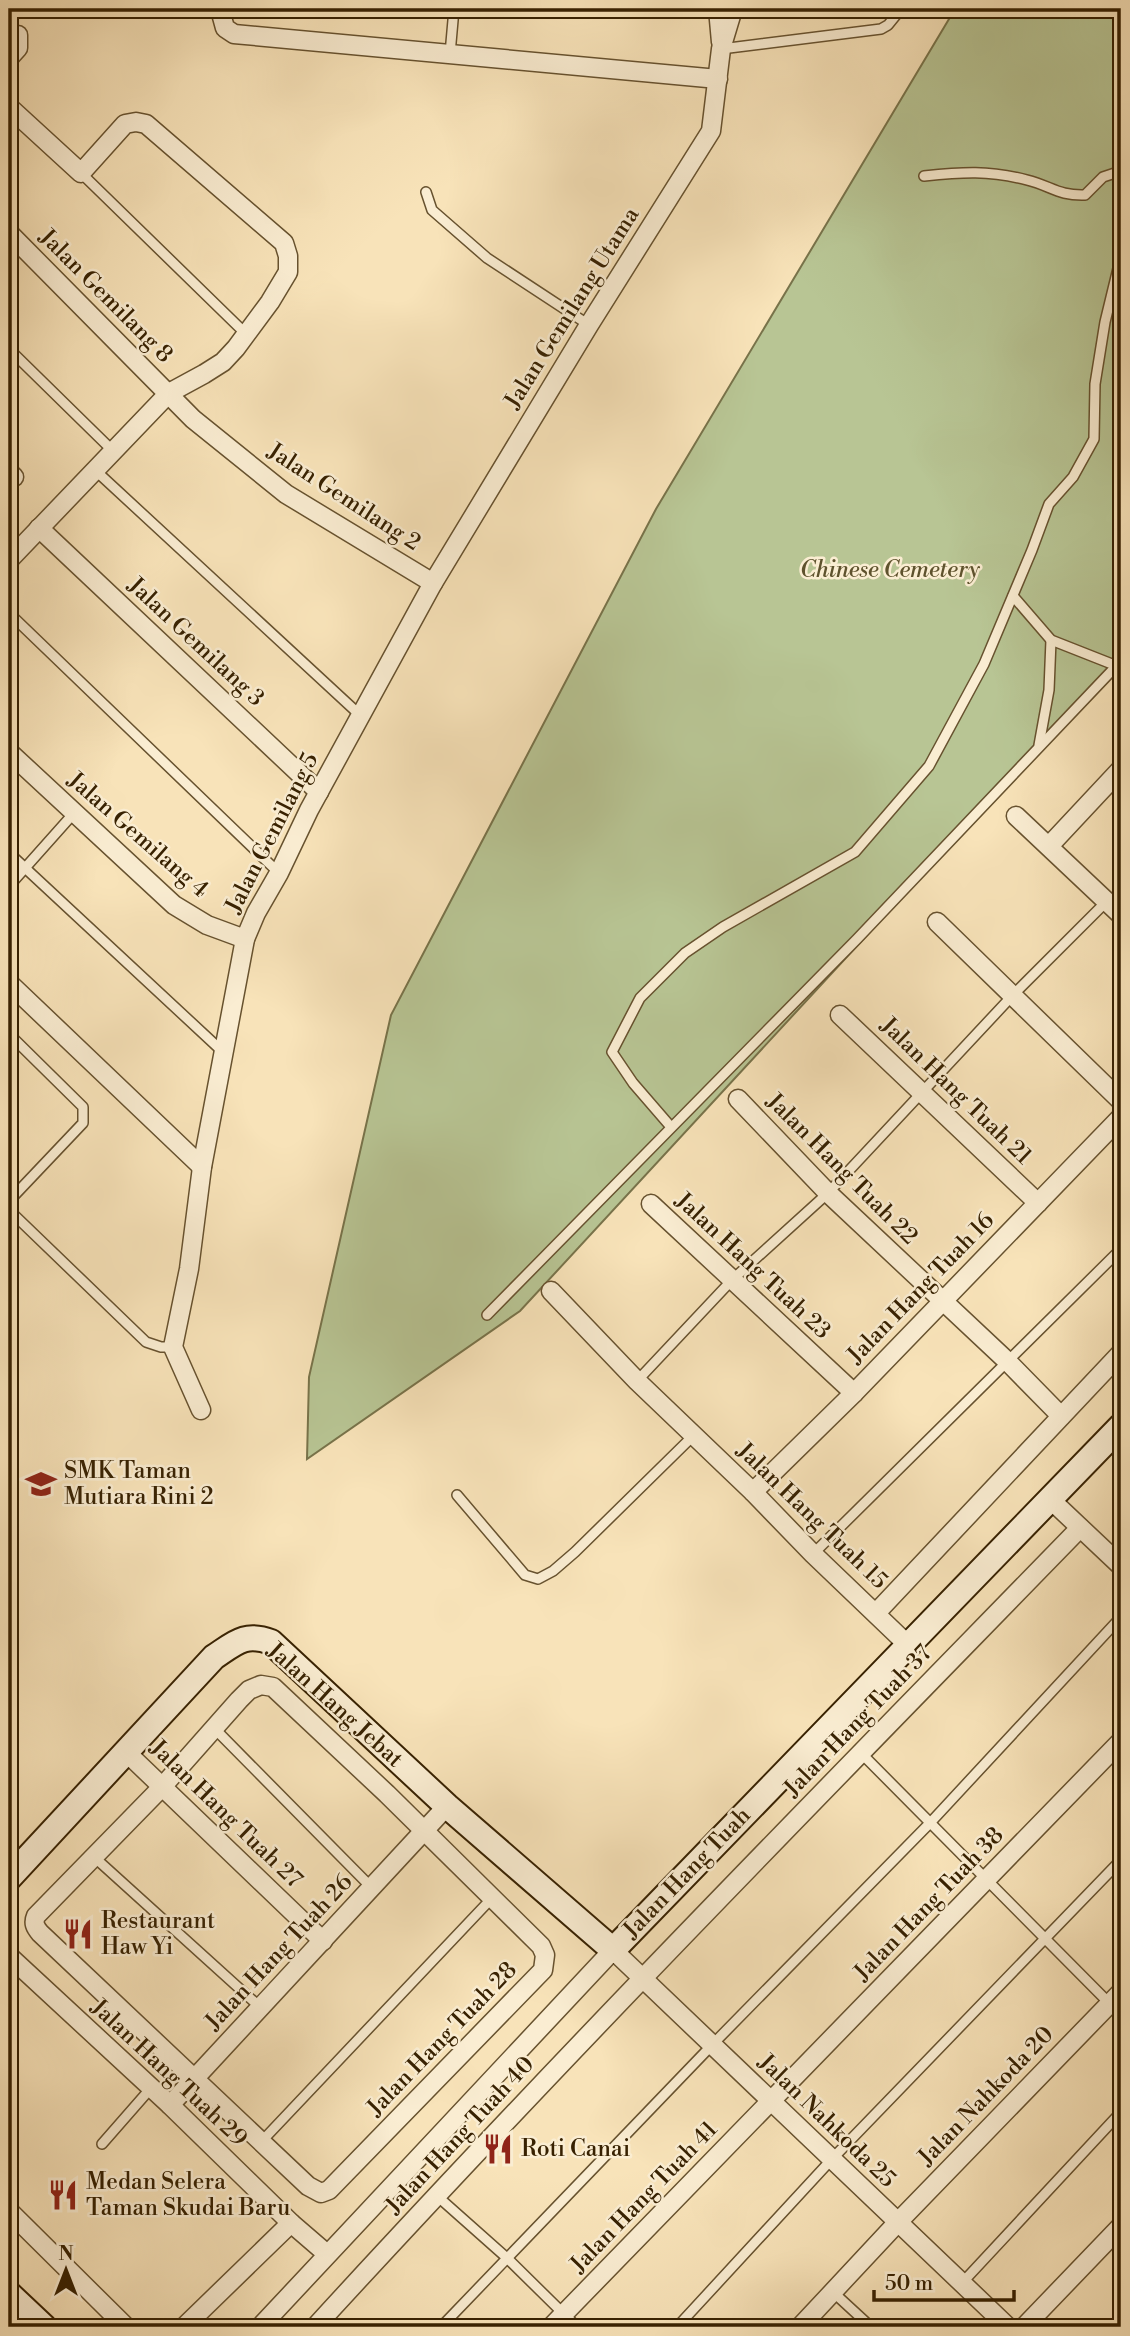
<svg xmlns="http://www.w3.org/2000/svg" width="1130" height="2336" viewBox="0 0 1130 2336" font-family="'Libre Bodoni',serif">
<rect width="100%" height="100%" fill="#f8e3b9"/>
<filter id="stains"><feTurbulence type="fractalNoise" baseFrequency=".00286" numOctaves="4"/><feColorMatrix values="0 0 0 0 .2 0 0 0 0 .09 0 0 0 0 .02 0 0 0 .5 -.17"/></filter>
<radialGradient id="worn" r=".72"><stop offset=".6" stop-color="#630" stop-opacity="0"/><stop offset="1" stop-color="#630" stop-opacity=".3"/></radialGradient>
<polygon fill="#b8c594" stroke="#78734a" stroke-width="2" points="955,9 1121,9 1121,660 520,1311 307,1459 309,1377 391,1015 656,509"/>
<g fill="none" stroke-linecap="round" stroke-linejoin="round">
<g stroke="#67522f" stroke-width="12">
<g id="lane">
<polyline points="721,49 881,29 888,25 901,9"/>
<polyline points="450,54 454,9"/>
<polyline points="81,173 246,334"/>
<path d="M924,176C962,172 989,170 1027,180C1051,186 1059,196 1085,195L1103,177L1121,171"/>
<polyline points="426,192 432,210 487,258 589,325"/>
<polyline points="9,349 113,451"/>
<polyline points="95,470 361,716"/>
<polyline points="1013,596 1051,640 1117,666"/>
<polyline points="9,613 279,873"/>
<polyline points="1039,745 1049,690 1051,640"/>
<polyline points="9,853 223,1052"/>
<polyline points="9,886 74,813"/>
<polyline points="9,1034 83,1107 83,1123 9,1201"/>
<polyline points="671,1127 633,1083 612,1052 640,998 685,953 723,927 855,852 929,766 984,664 1032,550 1049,504 1073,477 1094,439 1095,384 1105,322 1121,256"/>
<polyline points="9,1210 146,1342 161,1347 173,1347"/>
<polyline points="487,1315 857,939 1121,661"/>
<polyline points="637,1381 732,1280 828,1193 1012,996 1107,901"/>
<polyline points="457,1495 525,1575 538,1579 553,1571 575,1552 693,1436"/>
<polyline points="813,1554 1121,1249"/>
<polyline points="214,1728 372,1888"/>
<polyline points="861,1753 1110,2004"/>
<polyline points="93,1856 261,2008"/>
<polyline points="262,2141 492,1898"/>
<polyline points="102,2144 151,2088"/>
<polyline points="436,2195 507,2258 577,2327"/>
<polyline points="962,2283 1121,2112"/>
<polyline points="833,2292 871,2327"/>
<polyline points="441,2327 712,2045 930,1823 1121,1617"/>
<polyline points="677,2327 832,2159 1121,1860"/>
</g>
</g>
<g stroke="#67522f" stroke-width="21">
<g id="street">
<polyline points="223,9 222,17 225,28 234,34 718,79"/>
<polyline points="718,9 721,42"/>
<polyline points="9,58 18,48 18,35"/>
<polyline points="9,107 81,173 125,124 136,122 146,124 284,243 288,256 288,272 270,302 236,348 223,362 204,374 169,393 9,560"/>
<polyline points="9,233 193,419 286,494 433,583"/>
<polyline points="9,472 14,477"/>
<polyline points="39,528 319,792"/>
<polyline points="9,752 174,905 207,925 245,939"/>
<polyline points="1016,816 1121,915"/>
<polyline points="1049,846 1121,769"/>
<polyline points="937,922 1121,1101"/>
<polyline points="9,983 202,1167"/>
<polyline points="840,1015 1038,1203"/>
<polyline points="738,1099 828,1193 1007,1361 1061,1416"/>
<polyline points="651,1204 854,1393"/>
<polyline points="551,1291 637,1381 753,1492 813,1554 908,1645"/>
<polyline points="201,1410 173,1347 189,1269 202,1167 245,939 256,913 279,873 309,810 433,583 589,325 711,131 721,49 733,9"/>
<polyline points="753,1492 854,1393 1121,1117"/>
<polyline points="1050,1499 1121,1566"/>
<polyline points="876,1613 1121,1353"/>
<path d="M261,1685L273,1687L387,1794L541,1946L545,1955L543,1970L329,2190L321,2193L308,2186L40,1933C35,1927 33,1923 36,1916L162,1787L239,1700L249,1690Z"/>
<polyline points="126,1752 323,1941"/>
<polyline points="9,1956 170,2105 291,2223 327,2254"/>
<polyline points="170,2105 447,1806"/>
<polyline points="9,2211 126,2327"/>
<polyline points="184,2327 291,2223"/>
<polyline points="260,2327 613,1950 1008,2327"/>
<path d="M315,2327C564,2055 823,1792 1080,1528"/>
<polyline points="551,2327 1121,1741"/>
<polyline points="800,2327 898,2222 1121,1992"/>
<polyline points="1024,2327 1121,2226"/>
</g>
</g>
<g stroke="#372101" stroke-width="28">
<g id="secondary">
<path d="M9,1878L214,1657C235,1643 245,1632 271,1642L447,1806L613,1950L1121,1426"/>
<polyline points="9,2294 44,2327"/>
</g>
</g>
<use href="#lane" stroke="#faedd2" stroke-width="9"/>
<use href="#street" stroke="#faedd2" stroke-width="18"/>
<use href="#secondary" stroke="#faedd2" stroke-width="24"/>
</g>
<defs>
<g id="school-bare" transform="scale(2.415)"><path d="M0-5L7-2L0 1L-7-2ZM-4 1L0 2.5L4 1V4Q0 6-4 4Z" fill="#8f2418" stroke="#faedd2" stroke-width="2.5" paint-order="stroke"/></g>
<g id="restaurant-bare" transform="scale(2.415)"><path d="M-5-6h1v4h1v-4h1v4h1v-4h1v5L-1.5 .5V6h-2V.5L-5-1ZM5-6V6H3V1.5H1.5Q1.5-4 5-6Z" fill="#8f2418" stroke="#faedd2" stroke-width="2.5" paint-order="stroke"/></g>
</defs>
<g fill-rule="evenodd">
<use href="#school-bare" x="41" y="1484"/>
<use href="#restaurant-bare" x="78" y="1934"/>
<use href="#restaurant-bare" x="498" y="2149"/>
<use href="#restaurant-bare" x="63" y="2195"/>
</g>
<g text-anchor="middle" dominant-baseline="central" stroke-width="5" stroke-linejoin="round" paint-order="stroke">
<g font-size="23" fill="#372101" stroke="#faedd2">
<text transform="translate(106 296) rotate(45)">Jalan Gemilang 8</text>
<text transform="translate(572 308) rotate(-58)">Jalan Gemilang Utama</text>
<text transform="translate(344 497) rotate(33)">Jalan Gemilang 2</text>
<text transform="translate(196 642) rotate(43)">Jalan Gemilang 3</text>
<text transform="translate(272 833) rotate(-63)">Jalan Gemilang 5</text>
<text transform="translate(138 835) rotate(41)">Jalan Gemilang 4</text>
<text transform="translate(956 1091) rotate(44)">Jalan Hang Tuah 21</text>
<text transform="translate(842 1169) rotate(45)">Jalan Hang Tuah 22</text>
<text transform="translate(753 1266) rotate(43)">Jalan Hang Tuah 23</text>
<text transform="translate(921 1288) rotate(-46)">Jalan Hang Tuah 16</text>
<text transform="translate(812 1516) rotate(44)">Jalan Hang Tuah 15</text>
<text transform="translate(335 1705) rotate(42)">Jalan Hang Jebat</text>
<text transform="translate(858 1721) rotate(-46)">Jalan Hang Tuah 37</text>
<text transform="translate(226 1814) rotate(44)">Jalan Hang Tuah 27</text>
<text transform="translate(687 1873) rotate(-46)">Jalan Hang Tuah</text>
<text transform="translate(929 1904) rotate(-46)">Jalan Hang Tuah 38</text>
<text transform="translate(279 1952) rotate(-47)">Jalan Hang Tuah 26</text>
<text transform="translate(442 2039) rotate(-46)">Jalan Hang Tuah 28</text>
<text transform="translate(169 2073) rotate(43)">Jalan Hang Tuah 29</text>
<text transform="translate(986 2096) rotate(-46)">Jalan Nahkoda 20</text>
<text transform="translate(827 2121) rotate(44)">Jalan Nahkoda 25</text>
<text transform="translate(460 2135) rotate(-47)">Jalan Hang Tuah 40</text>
<text transform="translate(644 2197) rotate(-46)">Jalan Hang Tuah 41</text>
</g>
<g font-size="23" font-style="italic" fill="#5e522d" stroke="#faedd2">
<text x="890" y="570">Chinese Cemetery</text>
</g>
<g font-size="23" fill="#372101" stroke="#faedd2" text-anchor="start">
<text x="64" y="1471">SMK Taman<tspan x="64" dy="26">Mutiara Rini 2</tspan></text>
<text x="101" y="1921">Restaurant<tspan x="101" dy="26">Haw Yi</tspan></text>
<text x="521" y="2149">Roti Canai</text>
<text x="86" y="2182">Medan Selera<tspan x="86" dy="26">Taman Skudai Baru</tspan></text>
</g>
</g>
<rect width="1130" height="2336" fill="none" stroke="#f8e3b9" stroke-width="35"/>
<rect x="10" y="10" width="1109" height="2315" fill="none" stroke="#372101" stroke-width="3.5"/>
<rect x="18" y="18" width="1095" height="2301" fill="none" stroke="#372101" stroke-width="2"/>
<g transform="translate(66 2270)" stroke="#faedd2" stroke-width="5" paint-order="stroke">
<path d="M0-5L12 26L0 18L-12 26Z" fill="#372101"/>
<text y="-10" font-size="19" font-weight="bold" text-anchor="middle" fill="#372101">N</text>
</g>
<path d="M874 2290v10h140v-10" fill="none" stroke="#372101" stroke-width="3.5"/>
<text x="885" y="2290" font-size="21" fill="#372101" stroke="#faedd2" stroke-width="5" paint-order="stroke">50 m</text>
<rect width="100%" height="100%" filter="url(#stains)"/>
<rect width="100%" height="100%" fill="url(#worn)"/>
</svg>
